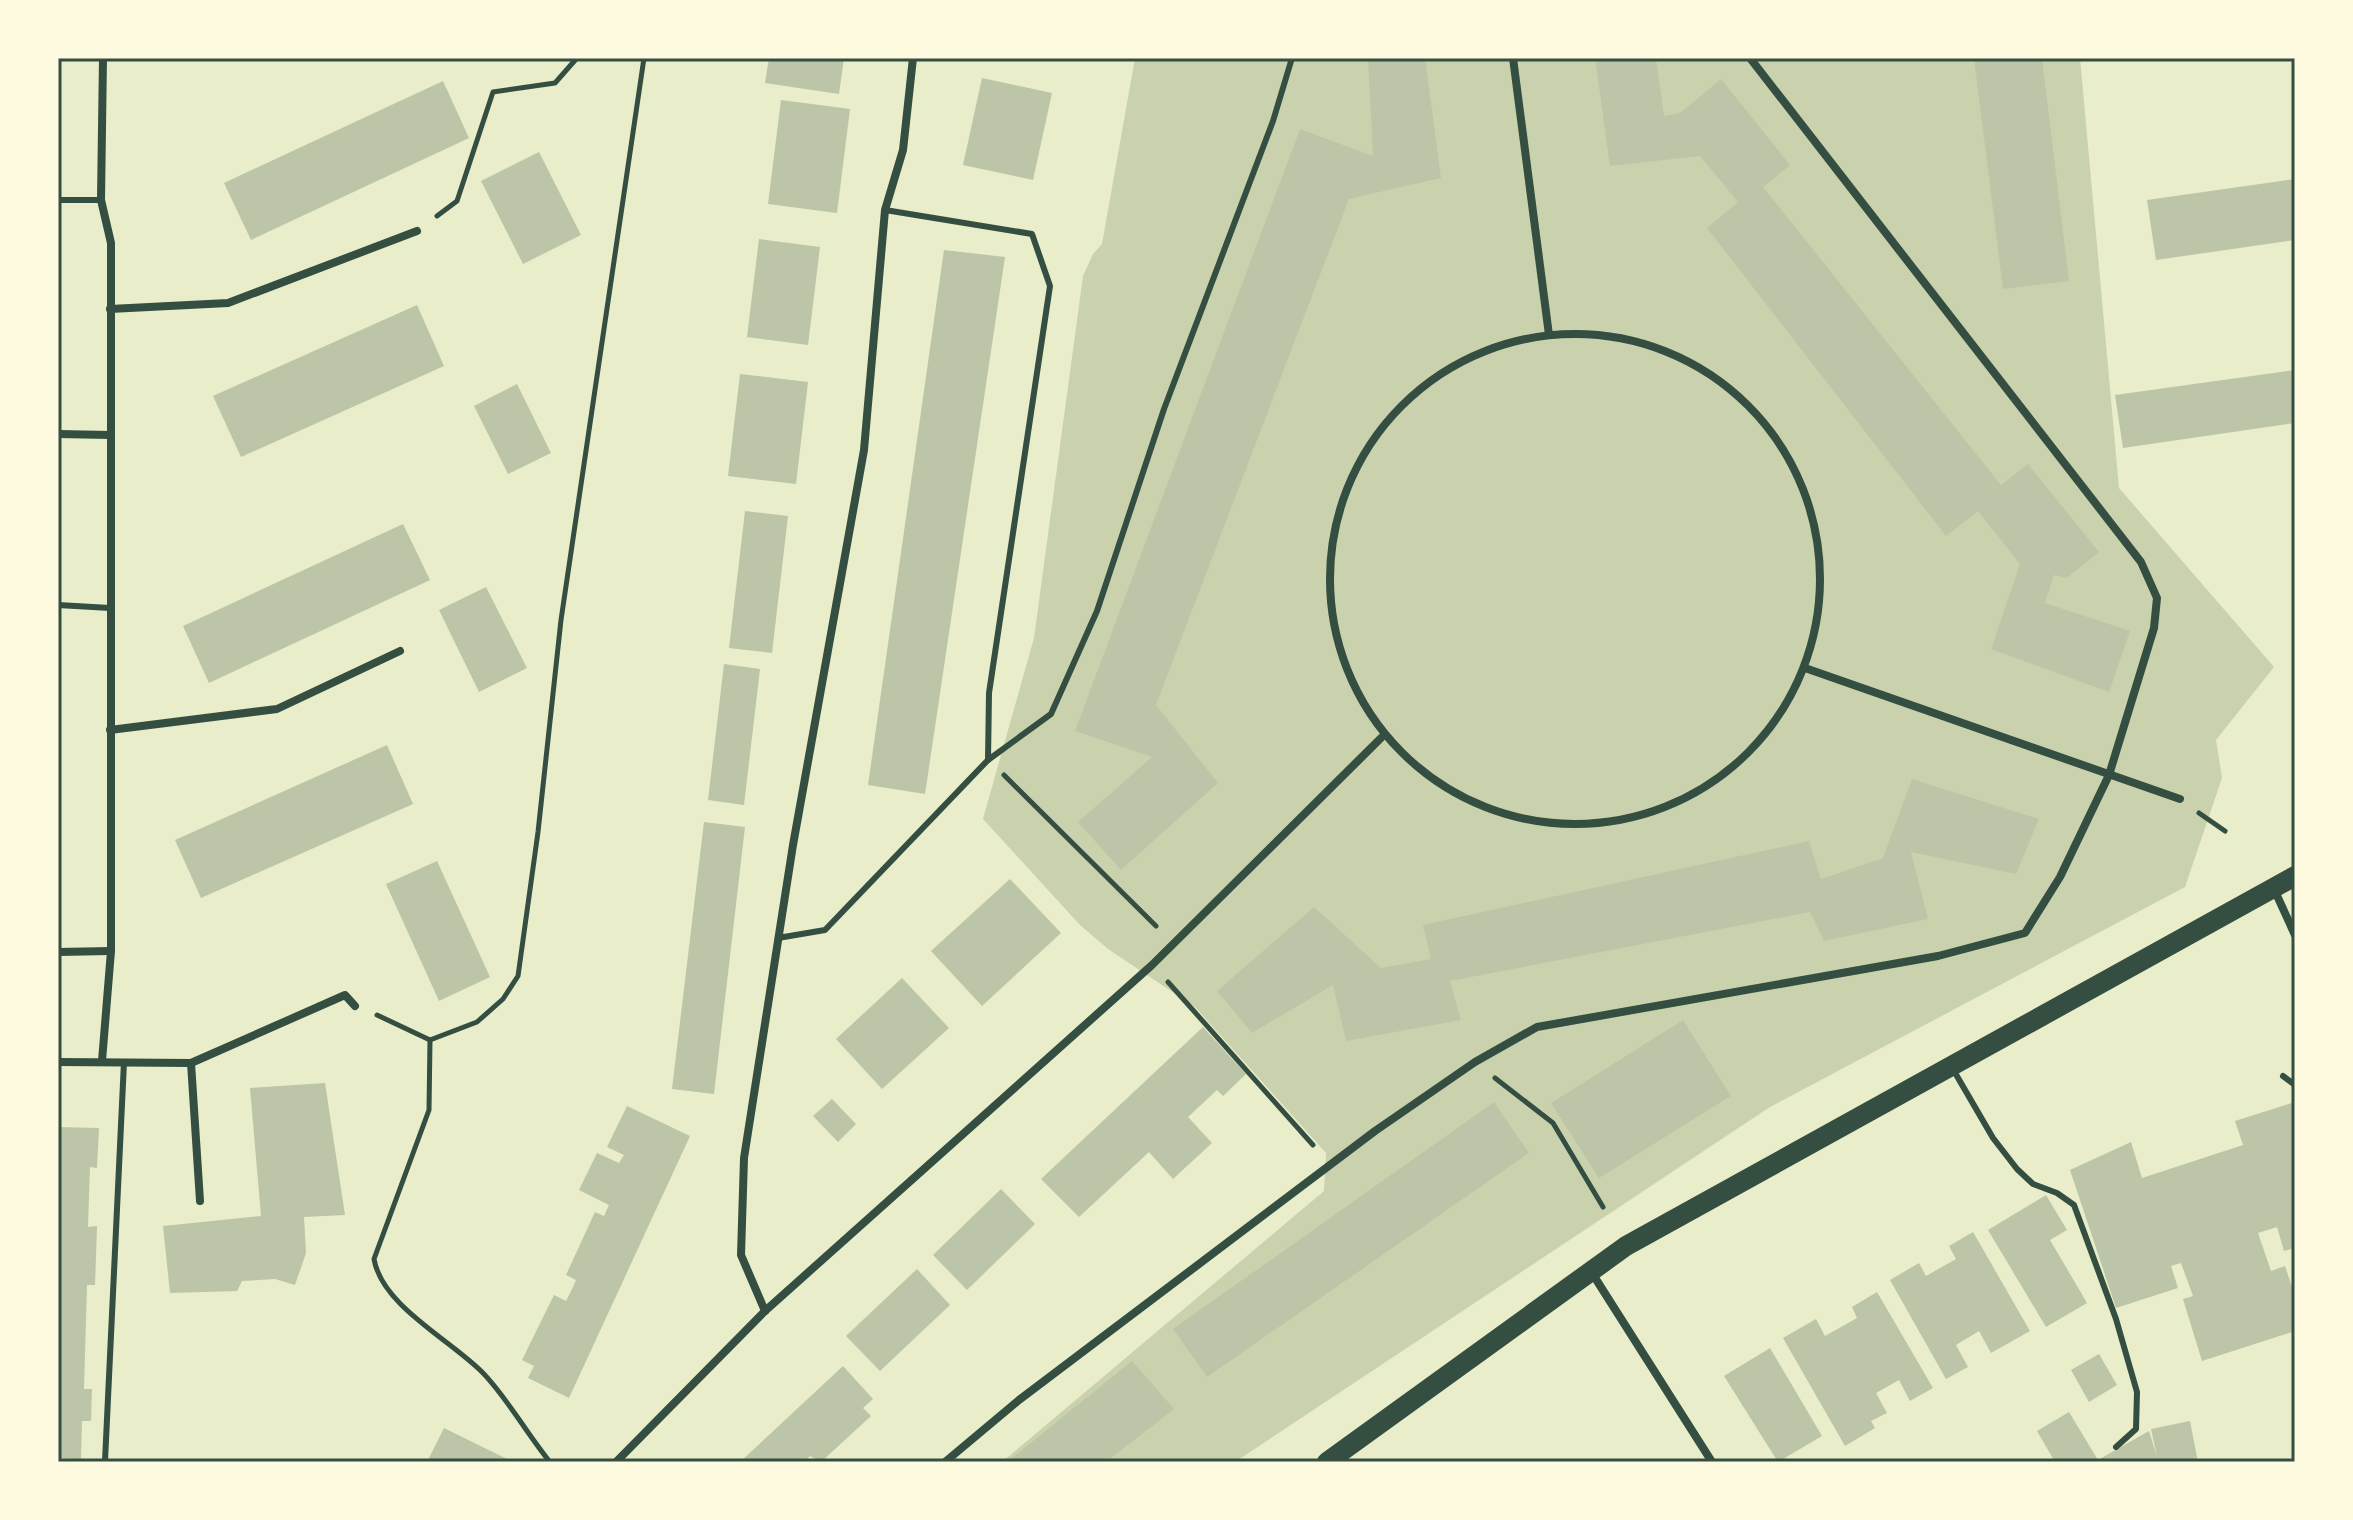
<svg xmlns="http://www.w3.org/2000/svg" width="2353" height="1520" viewBox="0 0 2353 1520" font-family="'Noto Sans',sans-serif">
<rect width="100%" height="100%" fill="#e9edc9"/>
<polygon fill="#cad2ad" points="1135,58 2080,58 2119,488 2274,667 2216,740 2222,778 2185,887 1770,1107 1235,1462 1002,1462 1324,1191 1326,1153 1195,1007 1108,949 1080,925 983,819 1034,638 1083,276 1093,254 1102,244"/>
<g fill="#bcc5a7">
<polygon points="769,58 844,58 839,94 765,83"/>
<polygon points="1368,58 1425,58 1441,178 1349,199 1156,705 1218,783 1121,870 1078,822 1152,757 1075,731 1300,129 1373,156"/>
<polygon points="1595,58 1656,58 1664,116 1680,113 1721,79 1790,165 1763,187 2001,485 2028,464 2099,552 2067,578 2054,575 2045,603 2130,631 2109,692 1991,649 2020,564 1978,511 1946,536 1707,228 1738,202 1700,156 1610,166"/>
<polygon points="1974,58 2042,58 2069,281 2003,289"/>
<polygon points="982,78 1052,93 1033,180 963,165"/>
<polygon points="443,81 469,138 251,240 224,183"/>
<polygon points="781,100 850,109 837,213 768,204"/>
<polygon points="539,152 581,235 523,264 481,181"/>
<polygon points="2295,179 2295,240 2156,260 2147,200"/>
<polygon points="759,239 820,247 808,345 747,337"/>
<polygon points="944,250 1005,257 925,794 868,785"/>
<polygon points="417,305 444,366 241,457 213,396"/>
<polygon points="2295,370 2295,423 2123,448 2115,395"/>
<polygon points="740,374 808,382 796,484 728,476"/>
<polygon points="517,384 551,453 508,474 474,406"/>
<polygon points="745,511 788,516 772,653 729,648"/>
<polygon points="403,524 430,580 209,683 183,626"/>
<polygon points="486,587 527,668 479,692 439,610"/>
<polygon points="724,664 760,669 744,805 708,800"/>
<polygon points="387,745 413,804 201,898 175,840"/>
<polygon points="1912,779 2039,819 2016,874 1911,852 1928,919 1824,941 1810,912 1450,981 1461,1020 1346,1041 1333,985 1252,1033 1217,991 1314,907 1381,968 1431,959 1423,925 1809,841 1821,879 1883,858"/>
<polygon points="704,822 745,827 714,1094 672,1089"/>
<polygon points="437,861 490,977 439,1001 386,884"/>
<polygon points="1010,879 1061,933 982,1006 931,951"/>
<polygon points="902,978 949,1028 882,1089 836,1039"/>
<polygon points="1683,1020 1731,1096 1599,1178 1551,1103"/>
<polygon points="1203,1027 1246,1074 1223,1096 1217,1090 1188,1117 1212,1143 1173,1179 1149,1152 1079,1217 1041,1179"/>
<polygon points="325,1083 345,1215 304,1217 306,1253 295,1285 275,1279 242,1281 237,1291 170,1293 163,1226 261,1216 250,1088"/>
<polygon points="832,1099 856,1124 838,1142 813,1116"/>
<polygon points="1494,1102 1529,1153 1207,1377 1173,1329"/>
<polygon points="2295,1102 2295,1248 2284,1251 2277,1227 2258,1233 2271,1271 2285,1266 2295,1296 2295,1331 2202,1361 2183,1299 2193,1296 2181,1263 2171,1266 2178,1288 2116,1308 2070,1170 2131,1142 2142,1178 2243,1145 2235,1121"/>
<polygon points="627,1106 690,1136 569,1398 528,1378 534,1366 522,1360 554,1295 566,1301 573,1287 576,1280 566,1275 595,1212 604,1216 609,1205 579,1190 597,1153 619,1163 624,1155 607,1147"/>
<polygon points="58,1127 99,1128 97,1168 90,1167 88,1227 97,1226 95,1285 87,1285 84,1389 92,1389 91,1421 82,1421 81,1459 58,1458"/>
<polygon points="1001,1189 1035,1224 967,1290 933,1255"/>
<polygon points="2046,1195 2067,1230 2050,1240 2087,1303 2046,1327 1988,1230"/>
<polygon points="1973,1232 2030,1331 1991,1353 1979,1331 1956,1345 1968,1367 1946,1379 1890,1280 1919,1263 1926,1276 1956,1259 1949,1246"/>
<polygon points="917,1269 950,1305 880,1371 846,1336"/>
<polygon points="1877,1292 1933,1388 1910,1401 1899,1380 1876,1393 1887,1413 1871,1421 1875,1428 1845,1446 1783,1338 1816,1319 1825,1336 1857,1318 1852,1307"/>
<polygon points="1770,1348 1822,1436 1778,1462 1724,1376"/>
<polygon points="2099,1354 2117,1385 2089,1402 2071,1370"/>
<polygon points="1132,1361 1174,1409 1106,1462 1007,1462"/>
<polygon points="843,1366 873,1399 863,1408 871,1416 821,1462 810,1456 804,1462 740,1462"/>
<polygon points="2069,1412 2098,1460 2149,1431 2157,1457 2151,1429 2190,1421 2198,1462 2055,1462 2037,1431"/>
<polygon points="444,1428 513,1462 427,1462"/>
</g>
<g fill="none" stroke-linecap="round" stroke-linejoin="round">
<g stroke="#344e41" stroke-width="5">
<polyline points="437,216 457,201 493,92 555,83 577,58"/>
<polyline points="1004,775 1156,926"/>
<polyline points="2199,813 2225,831"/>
<polyline points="1168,982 1313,1145"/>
<polyline points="377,1015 430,1040"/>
<polyline points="430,1040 477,1022 503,999 518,976 538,832 561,620 644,58"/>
<path d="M430,1040L429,1110L374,1259C382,1306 451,1340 483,1373C508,1399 527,1434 550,1462"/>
<polyline points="1495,1078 1553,1123 1603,1207"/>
</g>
<g stroke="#344e41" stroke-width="6">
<polyline points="58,200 101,200"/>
<polyline points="885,210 1032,234 1050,286 989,693 988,760 1051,714 1097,611 1164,409 1273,121 1292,58"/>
<polyline points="58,605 110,608"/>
<polyline points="778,938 825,930 988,760"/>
<polyline points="1954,1071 1993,1138 2017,1169 2033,1184 2057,1193 2074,1205 2116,1319 2137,1392 2136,1429 2116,1447"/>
<polyline points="2283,1076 2295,1085"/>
<polyline points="105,1461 124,1062"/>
</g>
<g stroke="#344e41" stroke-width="8">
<polyline points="1513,58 1549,335"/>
<polyline points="110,309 228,303 417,231"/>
<circle cx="1575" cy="579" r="245"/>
<polyline points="58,434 110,435"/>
<polyline points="1805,668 2180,799"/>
<polyline points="110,730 277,709 400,651"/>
<polyline points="2274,889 2295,935"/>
<polyline points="58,952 111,951"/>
<polyline points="102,1061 111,951 111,243 101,200 103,58"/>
<polyline points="58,1062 191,1063 345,995 355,1006"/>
<polyline points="191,1063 200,1201"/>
<polyline points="1592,1273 1712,1462"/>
<polyline points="765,1311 741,1255 744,1158 793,845 864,450 885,210 903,150 913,58"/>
<polyline points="616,1462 765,1311 1152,965 1381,738"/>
<polyline points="945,1462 1019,1400 1375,1131 1475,1062 1537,1027 1938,956 2025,933 2060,877 2109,775 2154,628 2157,598 2141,562 1750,58"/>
</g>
<polyline stroke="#344e41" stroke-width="20" points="1327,1462 1626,1246 2295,876"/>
</g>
<rect width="2353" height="1520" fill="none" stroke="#fefae0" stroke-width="120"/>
<rect x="60" y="60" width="2233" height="1400" fill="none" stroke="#344e41" stroke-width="3"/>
</svg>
